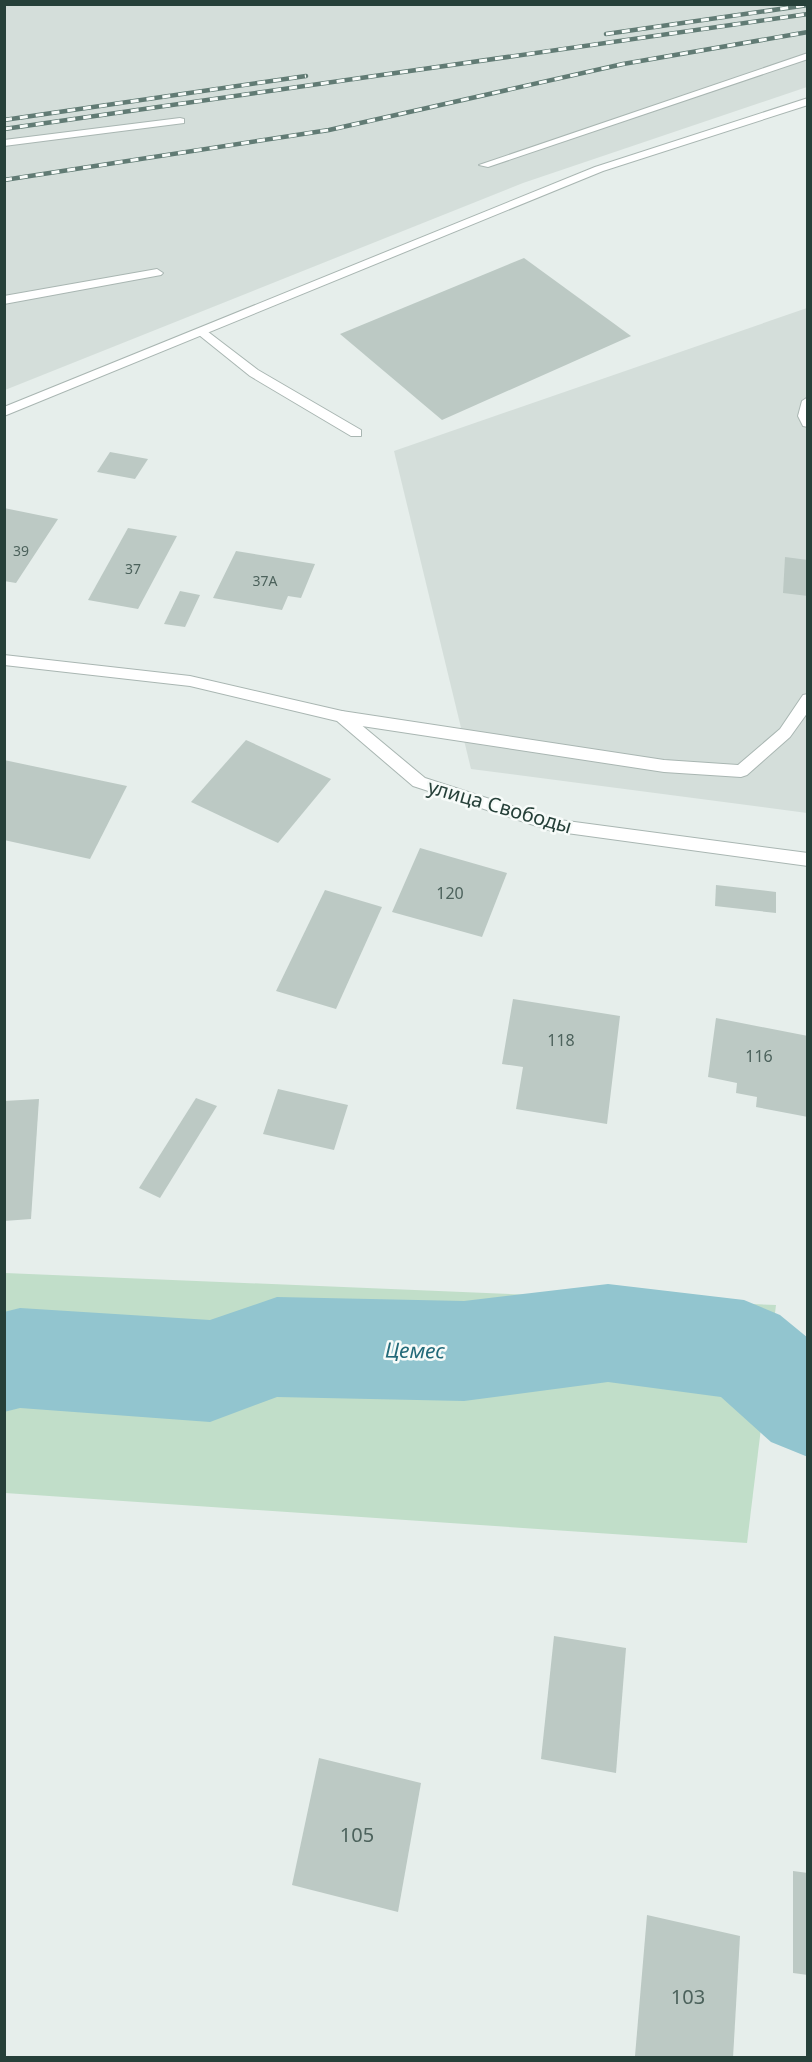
<svg xmlns="http://www.w3.org/2000/svg" width="812" height="2062" viewBox="0 0 812 2062" font-family="'Noto Sans',sans-serif">
<rect width="100%" height="100%" fill="#e6eeeb"/>
<g fill="#d4deda">
<polygon points="5,5 807,5 807,87 523,183 5,390"/>
<polygon points="807,308 807,813 471,769 394,451"/>
</g>
<polygon fill="#c1dec9" points="5,1273 776,1305 747,1543 5,1493"/>
<g fill="none" stroke-linecap="round" stroke-linejoin="round">
<polygon fill="#92c5cf" fill-rule="evenodd" points="608,1284 744,1300 780,1315 808,1338 808,1457 771,1442 721,1397 608,1382 464,1401 277,1397 210,1422 20,1408 4,1412 4,1312 20,1308 210,1320 277,1297 464,1301"/>
</g>
<g fill="#bcc9c4">
<polygon points="524,258 631,336 442,420 340,334"/>
<polygon points="110,452 148,459 135,479 97,472"/>
<polygon points="4,508 58,519 16,583 4,581"/>
<polygon points="128,528 177,536 138,609 88,600"/>
<polygon points="236,551 315,564 301,598 288,596 282,610 213,598"/>
<polygon points="785,557 808,560 808,596 783,593"/>
<polygon points="180,591 200,595 185,627 164,624"/>
<polygon points="246,740 331,779 278,843 191,802"/>
<polygon points="4,760 127,786 90,859 4,840"/>
<polygon points="420,848 507,873 482,937 392,912"/>
<polygon points="716,885 776,892 776,913 715,906"/>
<polygon points="325,890 382,907 336,1009 276,991"/>
<polygon points="513,999 620,1016 607,1124 516,1109 523,1067 502,1064"/>
<polygon points="716,1018 808,1036 808,1117 756,1107 757,1097 736,1093 737,1083 708,1077"/>
<polygon points="278,1089 348,1105 334,1150 263,1134"/>
<polygon points="196,1098 217,1106 160,1198 139,1188"/>
<polygon points="39,1099 31,1219 4,1221 4,1101"/>
<polygon points="554,1636 626,1648 616,1773 541,1759"/>
<polygon points="319,1758 421,1783 398,1912 292,1885"/>
<polygon points="793,1871 808,1873 808,1975 793,1973"/>
<polygon points="647,1915 740,1936 733,2058 635,2056"/>
</g>
<g fill="none" stroke-linecap="round" stroke-linejoin="round">
<g stroke="#a9b6b2" stroke-width="2">
<g id="service">
<polygon points="808,53 808,59 488,167 479,165"/>
<polygon points="180,118 184,119 184,123 4,146 4,140"/>
<polygon points="157,269 163,273 161,275 4,304 4,296"/>
<polygon points="203,328 258,370 361,430 361,436 351,436 250,376 199,335 199,329"/>
<polygon points="808,397 808,427 803,426 798,416 802,401"/>
<polygon points="808,694 808,712 790,737 747,775 741,777 664,772 342,723 334,717 342,711 664,760 738,765 780,729 803,695"/>
</g>
</g>
<g stroke="#a9b6b2" stroke-width="2">
<g id="minor">
<polygon points="808,98 808,105 603,171 4,416 4,407 595,167"/>
<polygon points="4,655 190,676 342,711 347,713 425,778 552,819 808,853 808,866 552,831 413,786 337,721 190,686 4,665"/>
</g>
</g>
<use href="#service" fill="#fff" fill-rule="evenodd"/>
<use href="#minor" fill="#fff" fill-rule="evenodd"/>
<g stroke="#617b74" stroke-width="4.5">
<g id="rail">
<polyline points="606,34 808,5"/>
<polyline points="4,120 306,76"/>
<polyline points="4,129 808,14"/>
<polyline points="4,180 329,130 623,64 808,32"/>
</g>
</g>
<use href="#rail" stroke="#f7fbf9" stroke-width="3" stroke-dasharray="8" stroke-linecap="butt"/>
</g>
<g text-anchor="middle" dominant-baseline="central" stroke-width="5" stroke-linejoin="round" paint-order="stroke">
<g font-size="14" fill="#4c625c">
<text x="21" y="550">39</text>
<text x="133" y="568">37</text>
<text x="265" y="580">37А</text>
</g>
<g font-size="16" fill="#4c625c">
<text x="450" y="893">120</text>
<text x="561" y="1040">118</text>
<text x="759" y="1056">116</text>
</g>
<g font-size="20" fill="#264039" stroke="#f7fbf9">
<text transform="translate(500 806) rotate(16)">улица Свободы</text>
</g>
<g font-size="20" fill="#4c625c">
<text x="357" y="1834">105</text>
<text x="688" y="1996">103</text>
</g>
<g font-size="21" font-style="italic" fill="#236a79" stroke="#f7fbf9">
<text transform="translate(415 1350) rotate(1)">Цемес</text>
</g>
</g>
<rect width="812" height="2062" fill="none" stroke="#264039" stroke-width="12"/>
</svg>
